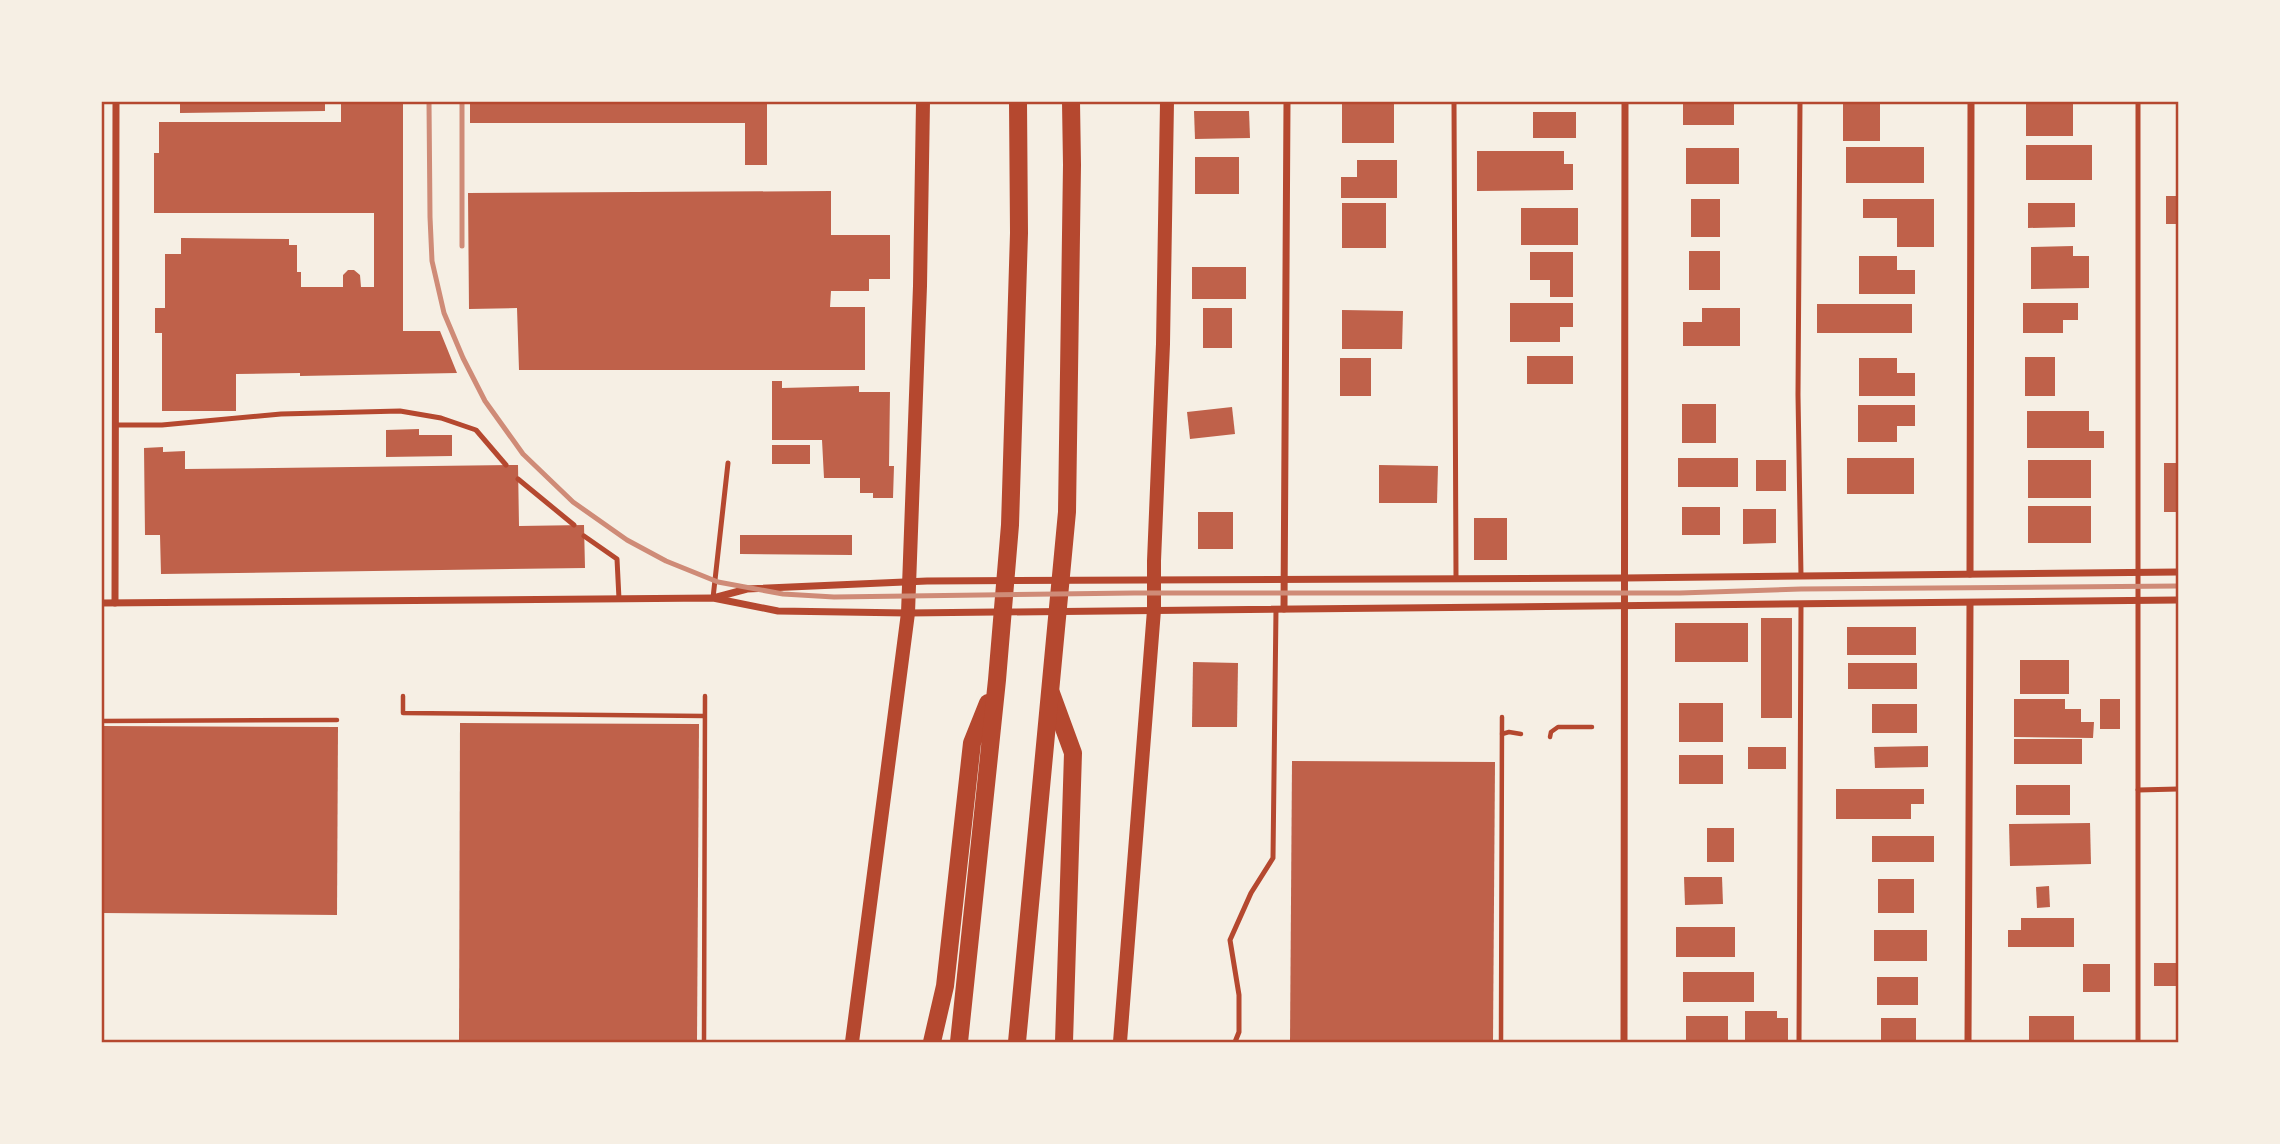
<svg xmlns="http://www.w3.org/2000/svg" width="2280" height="1144" viewBox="0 0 2280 1144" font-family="'Noto Sans',sans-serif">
<rect width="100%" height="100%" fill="#f6efe4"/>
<g fill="#bf614a">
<polygon points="180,102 325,102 325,111 180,113"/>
<polygon points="341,102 403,102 403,331 440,331 457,373 300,376 300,373 236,374 236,411 162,411 162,333 155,333 155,308 165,308 165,254 181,254 181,238 289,239 289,245 297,245 297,272 301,272 301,287 343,287 343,275 348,270 354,270 360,275 361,287 374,287 374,213 154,213 154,153 159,153 159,122 341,122"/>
<polygon points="470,102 767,102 767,165 745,165 745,123 470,123"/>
<rect x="1683" y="102" width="51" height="23"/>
<rect x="1843" y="102" width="37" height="39"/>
<rect x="2026" y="102" width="47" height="34"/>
<rect x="1342" y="104" width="52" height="39"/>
<polygon points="1194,111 1249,111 1250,138 1195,139"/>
<rect x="1533" y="112" width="43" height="26"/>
<rect x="2026" y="145" width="66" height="35"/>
<rect x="1846" y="147" width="78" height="36"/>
<rect x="1686" y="148" width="53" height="36"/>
<polygon points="1477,151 1564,151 1564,164 1573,164 1573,190 1477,191"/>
<rect x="1195" y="157" width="44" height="37"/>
<polygon points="1357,160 1397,160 1397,198 1341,198 1341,177 1357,177"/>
<polygon points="831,191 831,235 890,235 890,279 869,279 869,291 831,291 830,307 865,307 865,370 519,370 517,308 469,309 468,193"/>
<rect x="2166" y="196" width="12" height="28"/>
<rect x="1691" y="199" width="29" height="38"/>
<polygon points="1863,199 1934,199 1934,247 1897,247 1897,218 1863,218"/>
<rect x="1342" y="203" width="44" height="45"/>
<polygon points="2028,203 2075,203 2075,227 2028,228"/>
<rect x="1521" y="208" width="57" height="37"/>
<polygon points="2073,246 2073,256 2089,256 2089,288 2031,289 2031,247"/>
<rect x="1689" y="251" width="31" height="39"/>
<polygon points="1530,252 1573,252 1573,297 1550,297 1550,280 1530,280"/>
<polygon points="1859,256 1897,256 1897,270 1915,270 1915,294 1859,294"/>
<rect x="1192" y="267" width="54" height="32"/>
<polygon points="1510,303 1573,303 1573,327 1560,327 1560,342 1510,342"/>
<polygon points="2023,303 2078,303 2078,320 2063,320 2063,333 2023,333"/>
<rect x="1817" y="304" width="95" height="29"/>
<rect x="1203" y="308" width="29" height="40"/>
<polygon points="1702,308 1740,308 1740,346 1683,346 1683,322 1702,322"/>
<polygon points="1342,310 1403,311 1402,349 1342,349"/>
<rect x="1527" y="356" width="46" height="28"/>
<rect x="2025" y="357" width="30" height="39"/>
<rect x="1340" y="358" width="31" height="38"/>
<polygon points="1859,358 1897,358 1897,373 1915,373 1915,396 1859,396"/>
<polygon points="772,381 782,381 782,388 859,386 859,392 890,392 889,466 894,466 893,498 873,498 873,493 860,493 860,478 824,478 822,440 772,440"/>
<rect x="1682" y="404" width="34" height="39"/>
<polygon points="1858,405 1915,405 1915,426 1897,426 1897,442 1858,442"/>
<polygon points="1232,407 1235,434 1190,439 1187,412"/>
<polygon points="2027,411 2089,411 2089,431 2104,431 2104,448 2027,448"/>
<polygon points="419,429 419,435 452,435 452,456 386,457 386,430"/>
<rect x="772" y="445" width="38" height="19"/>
<polygon points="163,447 163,452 185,451 185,469 518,465 519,526 584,525 585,568 161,574 160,535 145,535 144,448"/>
<rect x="1678" y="458" width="60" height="29"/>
<rect x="1847" y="458" width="67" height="36"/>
<rect x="1756" y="460" width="30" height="31"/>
<rect x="2028" y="460" width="63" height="38"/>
<rect x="2164" y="463" width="14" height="49"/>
<polygon points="1379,465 1438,466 1437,503 1379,503"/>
<rect x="2028" y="506" width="63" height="37"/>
<rect x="1682" y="507" width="38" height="28"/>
<polygon points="1743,509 1776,509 1776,543 1743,544"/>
<rect x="1198" y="512" width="35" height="37"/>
<rect x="1474" y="518" width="33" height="42"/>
<polygon points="740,535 852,535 852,555 740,554"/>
<rect x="1761" y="618" width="31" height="100"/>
<rect x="1675" y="623" width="73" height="39"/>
<rect x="1847" y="627" width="69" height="28"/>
<rect x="2020" y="660" width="49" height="34"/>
<polygon points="1193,662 1238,663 1237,727 1192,727"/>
<rect x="1848" y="663" width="69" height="26"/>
<polygon points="2014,699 2065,699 2065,709 2081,709 2081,722 2094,722 2093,738 2014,737"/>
<rect x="2100" y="699" width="20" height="30"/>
<rect x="1679" y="703" width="44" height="39"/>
<rect x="1872" y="704" width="45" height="29"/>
<polygon points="460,723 699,724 697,1042 459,1042"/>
<polygon points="102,726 338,727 337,915 102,913"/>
<rect x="2014" y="739" width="68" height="25"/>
<polygon points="1928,746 1928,767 1875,768 1874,747"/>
<rect x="1748" y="747" width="38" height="22"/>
<rect x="1679" y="755" width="44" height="29"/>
<polygon points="1292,761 1495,762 1493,1042 1290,1042"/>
<rect x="2016" y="785" width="54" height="30"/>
<polygon points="1836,789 1924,789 1924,804 1911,804 1911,819 1836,819"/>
<polygon points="2090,823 2091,864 2010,866 2009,824"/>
<rect x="1707" y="828" width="27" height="34"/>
<rect x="1872" y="836" width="62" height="26"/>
<polygon points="1684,877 1722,877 1723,904 1685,905"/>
<rect x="1878" y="879" width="36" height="34"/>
<polygon points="2049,886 2050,907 2037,908 2036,887"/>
<polygon points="2021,918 2074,918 2074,947 2008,947 2008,930 2021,930"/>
<rect x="1676" y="927" width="59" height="30"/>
<rect x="1874" y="930" width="53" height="31"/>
<rect x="2154" y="963" width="24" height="23"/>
<rect x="2083" y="964" width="27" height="28"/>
<rect x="1683" y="972" width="71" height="30"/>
<rect x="1877" y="977" width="41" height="28"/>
<polygon points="1745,1011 1777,1011 1777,1018 1788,1018 1788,1042 1745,1042"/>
<rect x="1686" y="1016" width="42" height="26"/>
<rect x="2029" y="1016" width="45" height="26"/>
<rect x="1881" y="1018" width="35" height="24"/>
</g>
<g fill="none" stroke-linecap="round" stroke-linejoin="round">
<g stroke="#b5482f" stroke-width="4.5">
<polyline points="403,696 403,713 704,716"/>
<polyline points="102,721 337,720"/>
<polyline points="1502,734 1509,732 1521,734"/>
<polyline points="1550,737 1551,732 1558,727 1592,727"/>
<polyline points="704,1042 705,696"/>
<polyline points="1501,1042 1502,717"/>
</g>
<g stroke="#b5482f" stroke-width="5">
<polyline points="1454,102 1456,578"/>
<polyline points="1800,102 1798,395 1801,576"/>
<polyline points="2138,102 2138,1042"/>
<polyline points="115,425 162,425 281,414 400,411 441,418 476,430 506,465"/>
<polyline points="518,479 574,525"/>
<polyline points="584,536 617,559 619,599"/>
<polyline points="713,598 728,463"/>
<polyline points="2138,790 2178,789"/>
<polyline points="1235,1042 1239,1032 1239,995 1230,940 1251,893 1273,858 1276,609"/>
<polyline points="1799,1042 1801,604"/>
</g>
<g stroke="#b5482f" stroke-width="7">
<polyline points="1970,574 1971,102"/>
<polyline points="717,597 747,589 927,581 1624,578 2178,572"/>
<polyline points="102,603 713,598 778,611 908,613 2178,600"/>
<polyline points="115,603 116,102"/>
<polyline points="1284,609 1287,102"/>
<polyline points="1624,1042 1625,102"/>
<polyline points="1968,1042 1970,603"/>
</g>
<g stroke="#b5482f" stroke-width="14">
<polyline points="852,1042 908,613 920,286 923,102"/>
<polyline points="1120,1042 1154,610 1154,561 1163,344 1167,102"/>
</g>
<g stroke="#b5482f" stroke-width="18">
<polyline points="1051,693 1073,753 1064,1042"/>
<polyline points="932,1042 945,986 972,743 988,703"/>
<polyline points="959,1042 997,680 1010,525 1019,233 1018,102"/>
<polyline points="1017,1042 1067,512 1072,165 1071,102"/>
</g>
<g stroke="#cf8b77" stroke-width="5">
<polyline points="429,102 430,217 432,261 444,313 463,358 485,401 523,454 573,502 627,540 666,561 718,582 783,594 834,597 1134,593 1680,593 1801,589 2178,586"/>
<polyline points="462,246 462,102"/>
</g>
</g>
<rect width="2280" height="1144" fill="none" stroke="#f6efe4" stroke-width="206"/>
<rect x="103" y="103" width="2074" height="938" fill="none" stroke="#b5482f" stroke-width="2.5"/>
</svg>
